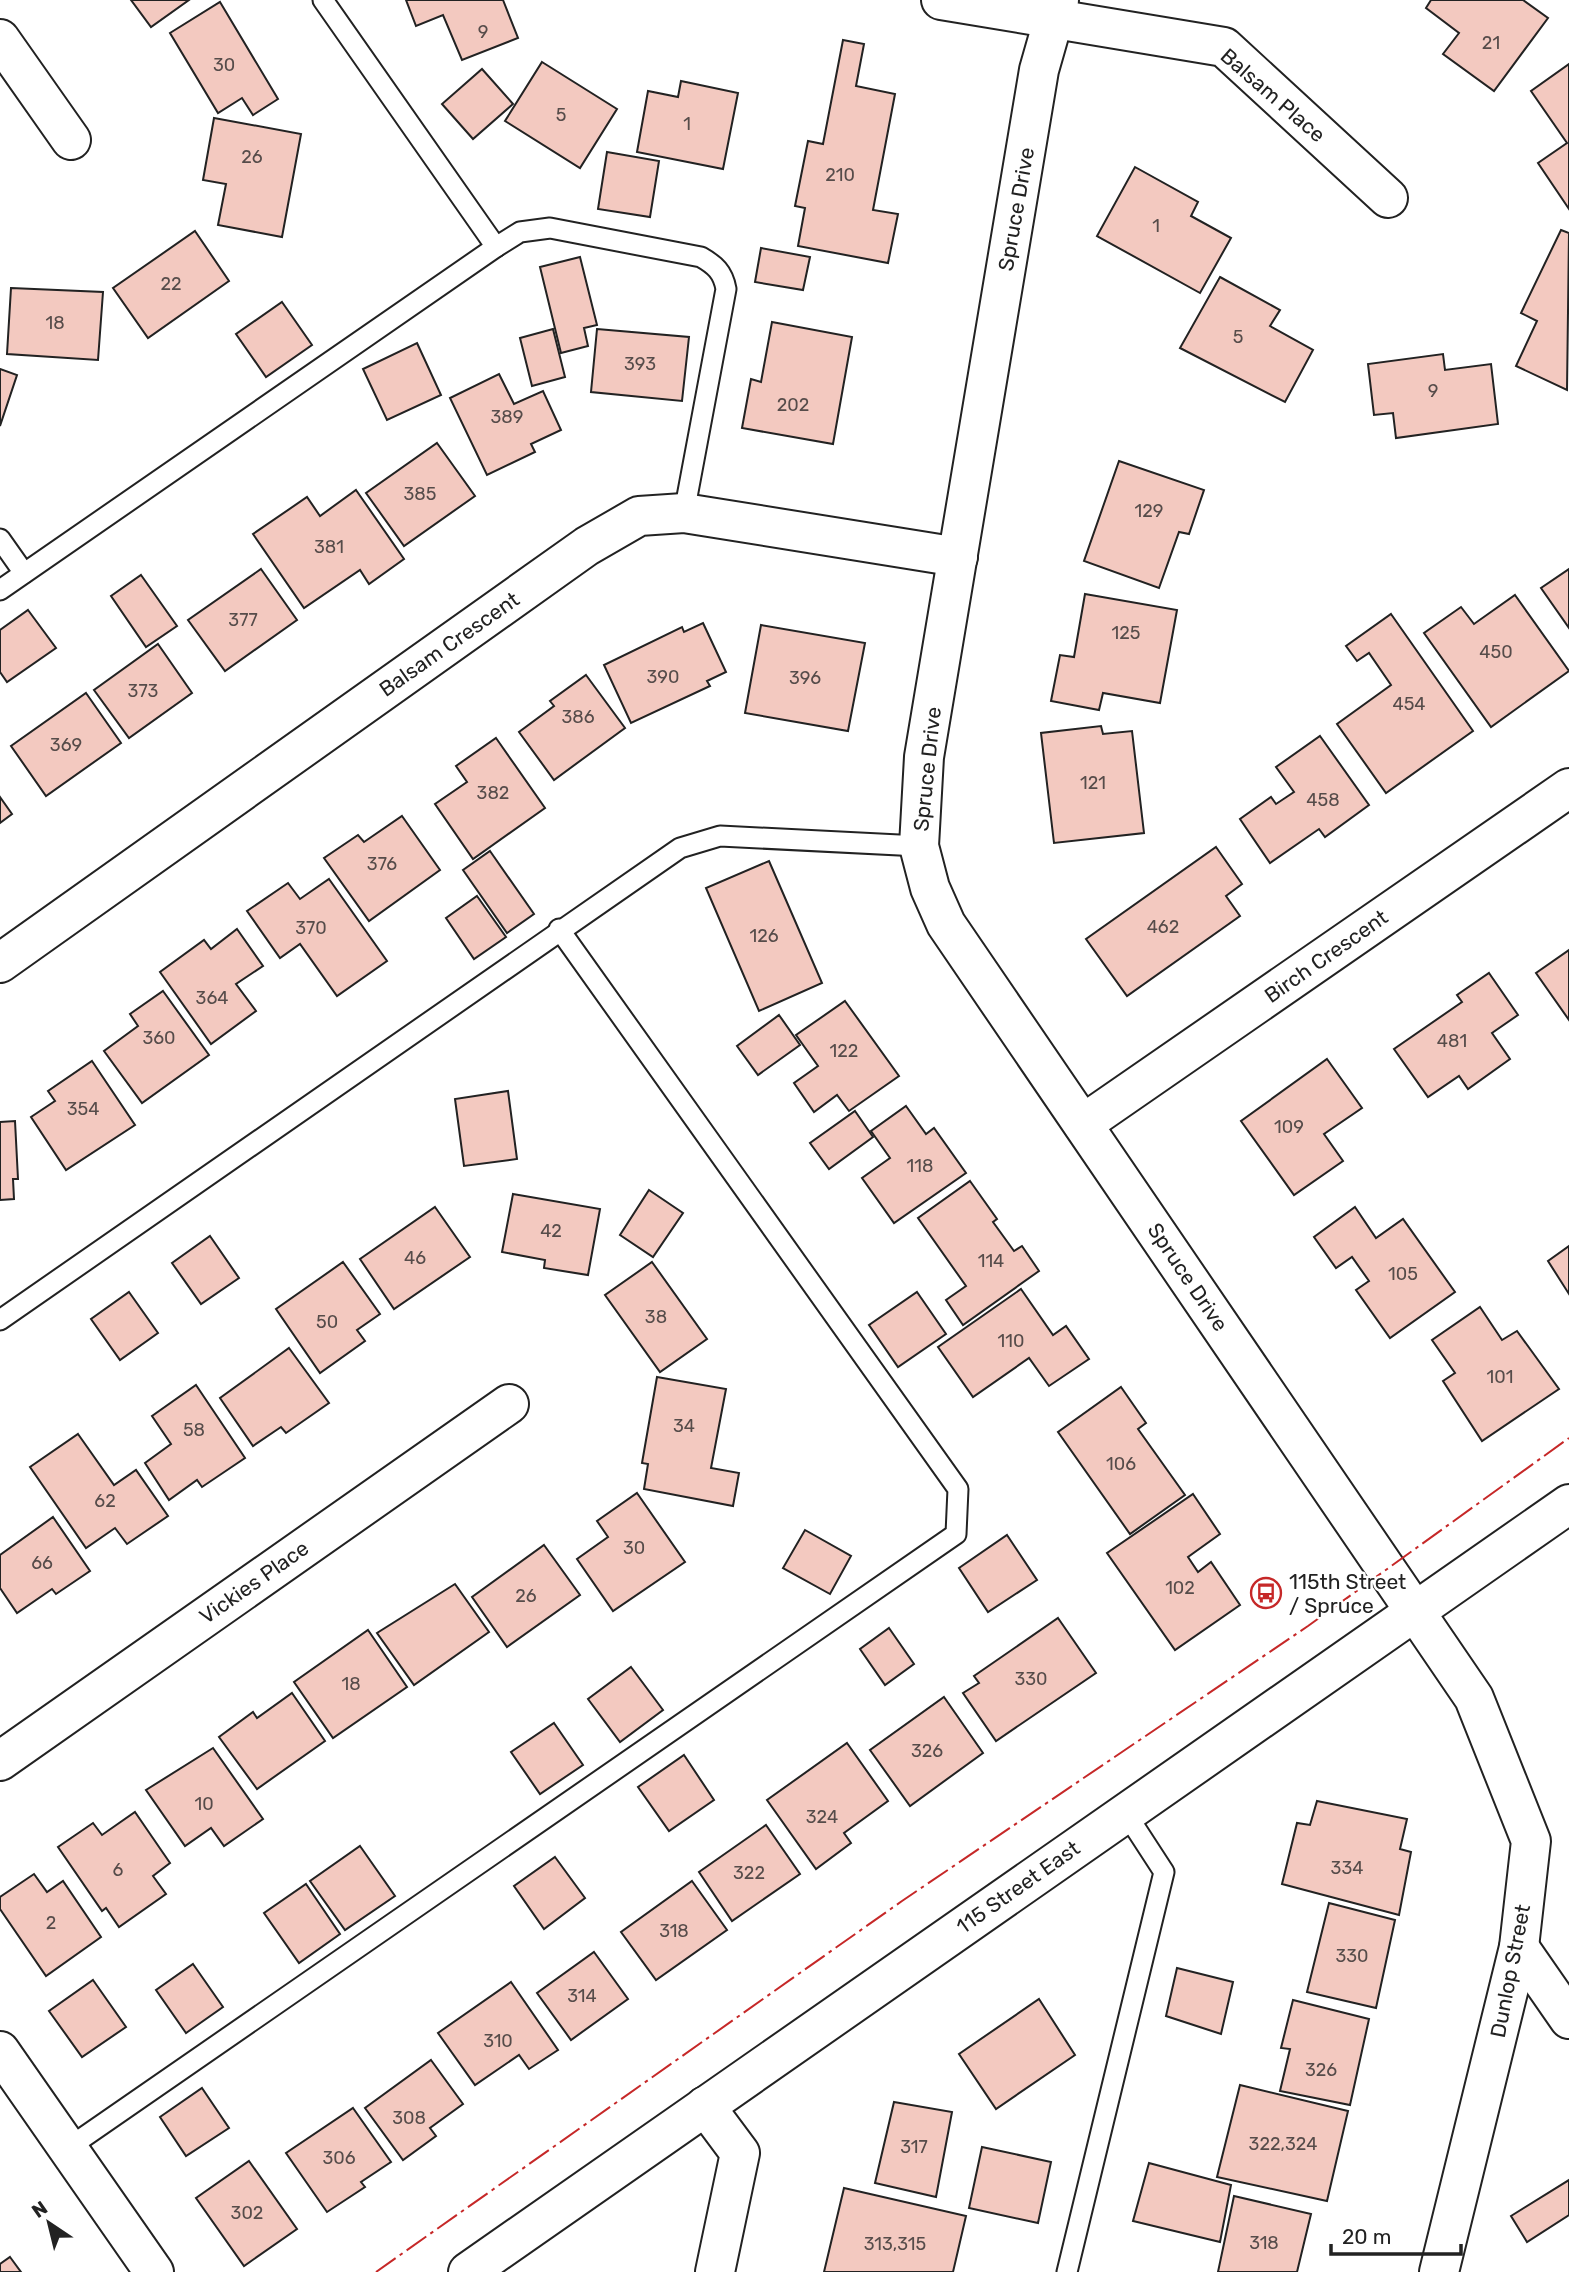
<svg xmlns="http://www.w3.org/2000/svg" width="1569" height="2272" viewBox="0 0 1569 2272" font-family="Rubik,sans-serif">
<rect width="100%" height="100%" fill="#fff"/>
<g fill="#f3c9c0" stroke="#222" stroke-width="2">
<polygon points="131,0 189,0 151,27"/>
<polygon points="406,0 503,0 518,38 462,60 443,15 416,26"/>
<polygon points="1431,0 1523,0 1548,18 1494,91 1443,54 1459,33 1426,8"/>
<polygon points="220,2 278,99 253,115 242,98 218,113 170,33"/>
<polygon points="843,40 864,44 856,86 895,94 873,210 898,214 888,263 798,246 805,208 795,206 808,141 823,144"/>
<polygon points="542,62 617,109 580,168 505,121"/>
<polygon points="1569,64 1569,209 1538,163 1567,143 1531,91"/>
<polygon points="482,69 513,104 473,139 442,104"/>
<polygon points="681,81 738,93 723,169 637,152 648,91 678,97"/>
<polygon points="214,118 301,134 282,237 218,225 226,184 203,180"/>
<polygon points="607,152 659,161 650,217 598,209"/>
<polygon points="1135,167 1198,202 1191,216 1231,238 1200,293 1097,236"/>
<polygon points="1561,230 1569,233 1567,390 1516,366 1537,321 1521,313"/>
<polygon points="195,231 229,281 148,338 113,288"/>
<polygon points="761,248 810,257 803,290 755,282"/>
<polygon points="580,257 597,325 584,328 588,346 561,353 540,267"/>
<polygon points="1220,277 1280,310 1270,326 1313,350 1285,402 1180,348"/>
<polygon points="11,288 103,292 98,360 7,354"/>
<polygon points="282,302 312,345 266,377 236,334"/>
<polygon points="772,322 852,337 833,444 742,428 751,379 761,382"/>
<polygon points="553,329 565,377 532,386 520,338"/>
<polygon points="597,329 689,337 682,401 591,392"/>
<polygon points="417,343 441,395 387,420 363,369"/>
<polygon points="1443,354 1445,370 1491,364 1498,424 1396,438 1393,413 1374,415 1368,364"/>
<polygon points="0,369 17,375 0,426"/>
<polygon points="499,374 514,404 543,391 561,430 531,444 535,452 487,475 450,398"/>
<polygon points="437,443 475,496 404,546 366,493"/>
<polygon points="1119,461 1204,490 1189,534 1179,532 1159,588 1084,561"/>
<polygon points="356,490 404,559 369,584 360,570 304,608 253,534 307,497 320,516"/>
<polygon points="261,569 297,620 225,671 188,620"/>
<polygon points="1569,569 1569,628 1541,588"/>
<polygon points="141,575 177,626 146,647 111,596"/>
<polygon points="1085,594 1177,610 1160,703 1103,693 1099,710 1051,701 1060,655 1074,657"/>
<polygon points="1515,595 1569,671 1491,727 1424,633 1461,607 1474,624"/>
<polygon points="28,610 56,648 7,682 0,672 0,630"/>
<polygon points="1391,614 1473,731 1386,793 1337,724 1391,685 1369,653 1357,661 1346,646"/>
<polygon points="703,623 726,672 707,681 710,686 631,723 604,665 682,627 684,632"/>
<polygon points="761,625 865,643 848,731 745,713"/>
<polygon points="158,644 192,693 129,738 94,690"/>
<polygon points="586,675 625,728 554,780 519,732 554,706 550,701"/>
<polygon points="86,693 121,743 46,796 11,746"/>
<polygon points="1101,726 1103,734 1132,731 1144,833 1054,843 1041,733"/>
<polygon points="1320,736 1369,805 1325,837 1319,829 1270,863 1240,819 1271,797 1276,804 1294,792 1276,767"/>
<polygon points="496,738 545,808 473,859 435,804 467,782 456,766"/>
<polygon points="0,797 12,814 0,823"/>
<polygon points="402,816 440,870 369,921 324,858 358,835 364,842"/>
<polygon points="1216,847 1242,884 1226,896 1240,916 1127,996 1086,939"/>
<polygon points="490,851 534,914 507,933 463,870"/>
<polygon points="769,861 822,983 759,1011 706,888"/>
<polygon points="329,879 387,961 337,996 300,944 280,958 247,911 288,883 300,899"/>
<polygon points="477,896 506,937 474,959 446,918"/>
<polygon points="237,929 263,966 236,984 256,1011 211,1044 160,972 204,940 211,949"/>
<polygon points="1569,950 1569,1020 1536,973"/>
<polygon points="1489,973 1518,1015 1492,1033 1510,1059 1468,1089 1459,1076 1428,1097 1394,1049 1462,1002 1457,995"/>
<polygon points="163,991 209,1055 142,1103 104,1051 138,1026 130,1014"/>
<polygon points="845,1001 899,1076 849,1111 837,1095 814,1112 794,1083 818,1066 796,1035"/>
<polygon points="779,1015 800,1045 758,1075 737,1046"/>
<polygon points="1327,1059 1362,1108 1324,1134 1343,1161 1294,1195 1241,1121"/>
<polygon points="92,1061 135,1125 66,1170 31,1117 55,1101 48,1091"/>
<polygon points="508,1091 517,1159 464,1166 455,1099"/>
<polygon points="906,1106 926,1134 934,1128 966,1173 894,1223 862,1178 890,1158 871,1131"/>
<polygon points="855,1111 873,1137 829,1169 810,1143"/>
<polygon points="15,1121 18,1179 13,1179 14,1199 0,1200 0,1122"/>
<polygon points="970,1181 997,1219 993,1222 1014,1251 1022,1246 1039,1271 963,1325 946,1300 966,1286 918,1218"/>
<polygon points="649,1190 683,1213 653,1257 620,1235"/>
<polygon points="513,1194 600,1209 588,1275 544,1268 545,1260 502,1252"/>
<polygon points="435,1207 470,1257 394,1309 360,1259"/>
<polygon points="1355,1207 1376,1238 1403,1219 1455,1292 1390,1338 1356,1290 1369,1281 1352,1257 1336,1268 1314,1237"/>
<polygon points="210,1236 239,1278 201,1304 172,1263"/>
<polygon points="1569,1246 1569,1294 1548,1261"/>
<polygon points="343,1262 380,1314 357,1330 365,1341 320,1373 276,1309"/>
<polygon points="652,1262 707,1339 660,1372 605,1295"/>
<polygon points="1021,1289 1053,1335 1066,1326 1089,1359 1049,1386 1029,1358 973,1397 938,1347"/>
<polygon points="129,1292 158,1333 120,1360 91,1319"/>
<polygon points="917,1292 946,1334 898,1367 869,1325"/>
<polygon points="1480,1307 1502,1340 1517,1331 1559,1389 1482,1441 1443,1381 1455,1373 1432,1340"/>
<polygon points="289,1348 329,1403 286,1433 281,1427 253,1446 220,1398"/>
<polygon points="657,1377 726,1389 711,1468 739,1473 733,1506 644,1489 648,1464 642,1463"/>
<polygon points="196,1385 245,1458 202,1487 197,1480 169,1500 145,1463 171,1444 152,1416"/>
<polygon points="1121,1387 1146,1423 1138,1429 1185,1495 1130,1534 1058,1432"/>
<polygon points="78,1434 114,1485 136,1470 168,1516 127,1544 115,1528 86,1548 30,1467"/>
<polygon points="637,1493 685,1562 613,1611 577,1559 608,1537 597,1521"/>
<polygon points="1193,1494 1220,1534 1188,1557 1198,1572 1211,1562 1240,1605 1175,1650 1107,1553"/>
<polygon points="53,1517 90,1571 56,1594 52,1589 17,1613 0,1588 0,1555"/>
<polygon points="805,1530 851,1556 830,1594 783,1568"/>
<polygon points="1007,1535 1037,1580 988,1612 959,1568"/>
<polygon points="544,1545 580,1595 507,1647 472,1597"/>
<polygon points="455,1584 489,1632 414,1685 377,1633"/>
<polygon points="1058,1618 1096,1673 996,1741 963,1693 979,1683 974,1676"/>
<polygon points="889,1628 914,1664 885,1685 860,1649"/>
<polygon points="368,1630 407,1687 333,1738 294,1682"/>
<polygon points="631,1667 663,1710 620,1742 588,1699"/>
<polygon points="292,1693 325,1741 257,1789 219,1737 253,1712 257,1718"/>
<polygon points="944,1697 983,1753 910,1806 870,1750"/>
<polygon points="554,1723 583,1765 540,1794 511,1752"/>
<polygon points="847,1743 888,1801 844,1833 851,1843 816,1869 767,1800"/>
<polygon points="213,1748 263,1819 224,1846 211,1828 185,1846 146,1790"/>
<polygon points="684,1755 714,1800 669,1831 638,1787"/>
<polygon points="1317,1801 1407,1819 1400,1849 1411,1852 1399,1915 1282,1884 1297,1823 1310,1825"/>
<polygon points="135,1812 170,1863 153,1876 166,1894 119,1927 106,1908 102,1911 58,1847 93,1823 102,1835"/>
<polygon points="766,1825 800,1874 732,1921 699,1872"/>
<polygon points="360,1846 395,1896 345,1930 310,1881"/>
<polygon points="555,1857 585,1898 544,1929 514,1886"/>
<polygon points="34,1874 47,1892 63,1881 101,1937 46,1976 0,1909 0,1897"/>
<polygon points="692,1881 727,1930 656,1980 621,1932"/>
<polygon points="306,1884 340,1934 299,1963 264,1913"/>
<polygon points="1329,1903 1395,1920 1376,2008 1307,1992"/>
<polygon points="594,1952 628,1999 571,2040 537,1993"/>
<polygon points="193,1964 223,2007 186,2033 156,1990"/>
<polygon points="1177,1968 1233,1982 1221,2034 1166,2016"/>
<polygon points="93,1980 126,2027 82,2057 49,2011"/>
<polygon points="511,1982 558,2050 529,2069 519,2055 475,2085 438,2033"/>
<polygon points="1039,1999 1075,2055 996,2109 959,2054"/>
<polygon points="1293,2000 1369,2019 1350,2105 1280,2091 1290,2049 1281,2048"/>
<polygon points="431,2060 463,2104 430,2128 436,2136 403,2160 365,2108"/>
<polygon points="1240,2085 1348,2111 1327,2201 1217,2177"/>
<polygon points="202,2088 229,2128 186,2156 160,2117"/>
<polygon points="894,2102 952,2112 936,2197 875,2183"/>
<polygon points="353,2108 391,2162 361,2182 365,2187 327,2212 286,2153"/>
<polygon points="982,2147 1051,2162 1038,2223 969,2208"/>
<polygon points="249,2161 297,2229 244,2266 196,2198"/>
<polygon points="1149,2163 1231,2185 1220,2242 1133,2221"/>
<polygon points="1569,2180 1569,2215 1527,2242 1511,2216"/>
<polygon points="844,2188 966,2216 953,2272 824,2272"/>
<polygon points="1234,2196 1311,2214 1297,2272 1218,2272"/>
<polygon points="10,2257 21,2272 0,2272 0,2264"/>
</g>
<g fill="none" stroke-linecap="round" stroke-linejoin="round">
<g stroke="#222" stroke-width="23">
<g id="service">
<polyline points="323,0 496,247"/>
<polyline points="0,539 24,573"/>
<path d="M0,590L496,247L520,232L550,228L701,257C715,265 723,272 726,289L684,513"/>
<polyline points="0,1320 680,848 720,836 919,846"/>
<polyline points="68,2148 956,1534 958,1489 559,929"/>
<polyline points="1067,2272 1164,1872 1125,1812"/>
</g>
</g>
<g stroke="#222" stroke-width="42">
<g id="minor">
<polyline points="941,0 1224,47 1388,198"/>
<polyline points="1059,0 1039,70 924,757 919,846 930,888 946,924 1474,1698 1531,1841 1519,1947 1439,2272"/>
<polyline points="0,39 71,140"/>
<polyline points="0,963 587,546 639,516 684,513 958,557"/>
<polyline points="1083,1124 1569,788"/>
<polyline points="0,1761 509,1404"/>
<polyline points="1519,1947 1569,2019"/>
<polyline points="0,2051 154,2272"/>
<polyline points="705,2106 740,2153 715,2272"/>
</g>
</g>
<g stroke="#222" stroke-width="42">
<polyline id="tertiary" points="468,2272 1569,1504"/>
</g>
<use href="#service" stroke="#fff" stroke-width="19"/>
<use href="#minor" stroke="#fff" stroke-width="38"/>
<use href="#tertiary" stroke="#fff" stroke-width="38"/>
<polyline stroke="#c62828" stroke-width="2" stroke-dasharray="24 5 3.5 5" stroke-linecap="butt" points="376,2272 902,1901 1308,1626 1569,1438"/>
</g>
<defs>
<g id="bus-ring" transform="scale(1.575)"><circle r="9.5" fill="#fff" stroke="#c62828" stroke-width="1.5"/><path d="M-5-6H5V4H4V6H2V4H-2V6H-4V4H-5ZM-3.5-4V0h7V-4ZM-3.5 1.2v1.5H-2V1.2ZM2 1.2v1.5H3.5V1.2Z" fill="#c62828"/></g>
</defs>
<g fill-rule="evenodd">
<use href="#bus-ring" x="1266" y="1593"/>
</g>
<g text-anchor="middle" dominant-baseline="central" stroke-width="5" stroke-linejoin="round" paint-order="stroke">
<g font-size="18" fill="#564c4a">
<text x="483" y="32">9</text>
<text x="1491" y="43">21</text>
<text x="224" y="65">30</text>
<text x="561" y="115">5</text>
<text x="687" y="124">1</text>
<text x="252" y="157">26</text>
<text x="840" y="175">210</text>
<text x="1156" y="226">1</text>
<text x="171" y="284">22</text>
<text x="55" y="323">18</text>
<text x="1238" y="337">5</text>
<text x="640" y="364">393</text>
<text x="1433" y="391">9</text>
<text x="793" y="405">202</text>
<text x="507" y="417">389</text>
<text x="420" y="494">385</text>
<text x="1149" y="511">129</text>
<text x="329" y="547">381</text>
<text x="243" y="620">377</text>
<text x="1126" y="633">125</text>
<text x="1496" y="652">450</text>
<text x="663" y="677">390</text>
<text x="805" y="678">396</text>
<text x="143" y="691">373</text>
<text x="1409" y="704">454</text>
<text x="578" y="717">386</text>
<text x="66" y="745">369</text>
<text x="1093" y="783">121</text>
<text x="493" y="793">382</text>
<text x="1323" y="800">458</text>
<text x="382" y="864">376</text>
<text x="1163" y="927">462</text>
<text x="311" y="928">370</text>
<text x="764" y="936">126</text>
<text x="212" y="998">364</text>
<text x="159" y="1038">360</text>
<text x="1452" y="1041">481</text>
<text x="844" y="1051">122</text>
<text x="83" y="1109">354</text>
<text x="1289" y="1127">109</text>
<text x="920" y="1166">118</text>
<text x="551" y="1231">42</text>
<text x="415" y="1258">46</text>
<text x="991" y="1261">114</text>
<text x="1403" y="1274">105</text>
<text x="656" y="1317">38</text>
<text x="327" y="1322">50</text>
<text x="1011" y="1341">110</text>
<text x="1500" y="1377">101</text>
<text x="684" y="1426">34</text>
<text x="194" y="1430">58</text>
<text x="1121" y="1464">106</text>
<text x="105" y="1501">62</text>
<text x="634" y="1548">30</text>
<text x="42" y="1563">66</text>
<text x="1180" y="1588">102</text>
<text x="526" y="1596">26</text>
<text x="1031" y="1679">330</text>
<text x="351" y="1684">18</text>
<text x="927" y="1751">326</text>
<text x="204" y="1804">10</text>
<text x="822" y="1817">324</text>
<text x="1347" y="1868">334</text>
<text x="118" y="1870">6</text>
<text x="749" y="1873">322</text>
<text x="51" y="1923">2</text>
<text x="674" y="1931">318</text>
<text x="1352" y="1956">330</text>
<text x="582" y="1996">314</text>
<text x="498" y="2041">310</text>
<text x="1321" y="2070">326</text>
<text x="409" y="2118">308</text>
<text x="1283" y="2144">322,324</text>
<text x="914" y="2147">317</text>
<text x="339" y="2158">306</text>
<text x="247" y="2213">302</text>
<text x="1264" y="2243">318</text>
<text x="895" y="2244">313,315</text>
</g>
<g font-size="21" fill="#222" stroke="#fff">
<text transform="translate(1273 95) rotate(41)">Balsam Place</text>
<text transform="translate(1016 209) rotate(-80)">Spruce Drive</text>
<text transform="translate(449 644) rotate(-35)">Balsam Crescent</text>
<text transform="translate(927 769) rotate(-84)">Spruce Drive</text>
<text transform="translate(1326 956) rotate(-35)">Birch Crescent</text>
<text transform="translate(1188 1277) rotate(56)">Spruce Drive</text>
<text transform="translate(254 1582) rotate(-35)">Vickies Place</text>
<text transform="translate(1018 1887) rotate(-35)">115 Street East</text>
<text transform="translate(1510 1971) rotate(-79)">Dunlop Street</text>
</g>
<g font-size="21" fill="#222" stroke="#fff" text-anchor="start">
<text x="1289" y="1581">115th Street<tspan x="1289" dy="24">/ Spruce</tspan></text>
</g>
</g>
<g transform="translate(49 2223) rotate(325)" stroke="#ffffff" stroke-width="5" paint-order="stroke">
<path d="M0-5L12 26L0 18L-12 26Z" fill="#222222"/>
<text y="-10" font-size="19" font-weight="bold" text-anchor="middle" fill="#222222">N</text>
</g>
<path d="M1331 2244v10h130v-10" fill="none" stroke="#222222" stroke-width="3.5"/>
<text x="1342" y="2244" font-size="21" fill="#222222" stroke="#ffffff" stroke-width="5" paint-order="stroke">20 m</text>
</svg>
